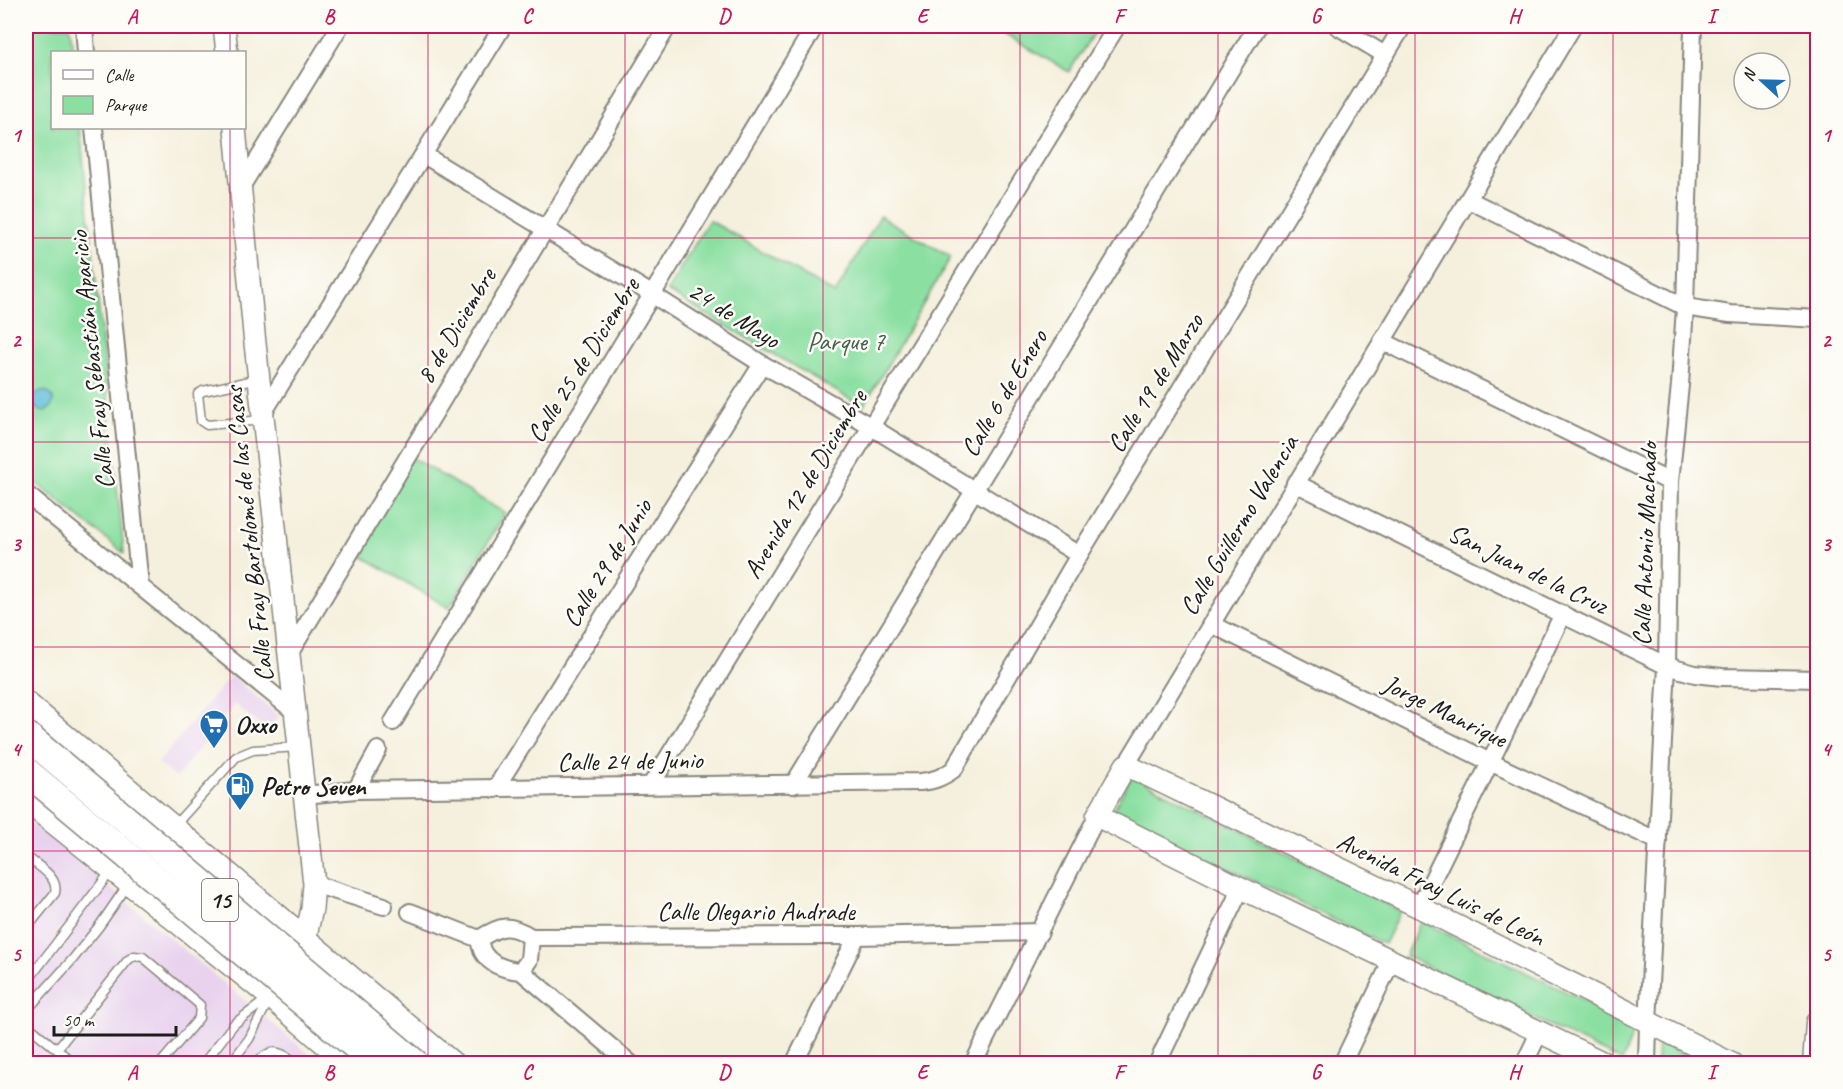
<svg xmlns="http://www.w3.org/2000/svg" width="1843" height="1089" viewBox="0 0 1843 1089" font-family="Caveat,sans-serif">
<rect width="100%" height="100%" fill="#fdfcf7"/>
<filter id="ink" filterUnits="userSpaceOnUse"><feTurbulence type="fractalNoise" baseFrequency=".0167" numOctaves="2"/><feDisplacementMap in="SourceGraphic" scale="12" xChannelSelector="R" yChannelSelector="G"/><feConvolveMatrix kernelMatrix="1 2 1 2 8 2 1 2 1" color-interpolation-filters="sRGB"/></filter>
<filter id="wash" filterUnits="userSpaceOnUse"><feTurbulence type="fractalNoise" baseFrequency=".008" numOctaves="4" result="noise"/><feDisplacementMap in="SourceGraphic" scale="24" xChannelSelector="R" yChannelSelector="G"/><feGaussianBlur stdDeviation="1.35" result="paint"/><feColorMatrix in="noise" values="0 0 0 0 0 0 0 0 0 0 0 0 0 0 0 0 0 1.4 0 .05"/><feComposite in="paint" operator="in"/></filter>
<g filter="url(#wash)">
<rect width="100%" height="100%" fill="#f5f0dd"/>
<g fill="#e8d2ee">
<polygon points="231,675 279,716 267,730 234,704 176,778 158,763"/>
<polygon points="26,818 320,1063 26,1063"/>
</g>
<g fill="#8adfa1" stroke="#537e5e" stroke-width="1.5">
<polygon points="26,26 70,26 73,52 52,52 52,128 80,128 124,553 26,475"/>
<polygon points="990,26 1098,26 1069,72"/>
<polygon points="880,216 951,257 863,407 667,291 709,220 835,294"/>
<polygon points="411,457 505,513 449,608 355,552"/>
<polygon points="1132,776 1400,911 1384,944 1112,812"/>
<polygon points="1421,921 1636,1026 1622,1061 1405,956"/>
<polygon points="1658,1042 1700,1063 1657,1063"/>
</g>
<circle fill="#5cbdda" stroke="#3c6c7b" stroke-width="1.5" cx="43" cy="401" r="10"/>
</g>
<g filter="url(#ink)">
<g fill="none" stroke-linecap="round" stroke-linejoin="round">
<g stroke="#88867c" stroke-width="11">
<g id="service">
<polyline points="259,379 203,391 198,394 201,421 207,425 263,420"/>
<polyline points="158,844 236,757 253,750 298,747"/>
<path d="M26,856C37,866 59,876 55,893L26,929"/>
<polyline points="26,983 111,871"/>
<polyline points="26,1011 73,959 100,925 129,883"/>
<polyline points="26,1024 75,1064"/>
<polyline points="57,1049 128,960 134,956 143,957 200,1005 199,1018 160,1064"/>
<polyline points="203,1064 234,1024 270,997"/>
<polyline points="230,1064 249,1039 269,1000"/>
<path d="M256,1064C270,1046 282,1051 297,1064"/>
</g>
</g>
<g stroke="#88867c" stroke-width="20">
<g id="minor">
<polyline points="84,26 86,52"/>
<polyline points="1337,26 1385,55"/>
<polyline points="94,128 140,586"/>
<polyline points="424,155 653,295 762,364 870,426 1079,555"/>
<polyline points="241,187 340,26"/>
<polyline points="1469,200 1685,307 1730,314 1818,319"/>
<polyline points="1382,341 1670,482"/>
<polyline points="263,413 503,26"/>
<polyline points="1295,483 1667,666 1695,674 1722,677 1818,679"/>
<polyline points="26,494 295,712"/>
<polyline points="1211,624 1490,762 1658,841"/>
<polyline points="289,654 668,26"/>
<polyline points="393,722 815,26"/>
<polyline points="1126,765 1573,26"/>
<polyline points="651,785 1117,26"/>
<polyline points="793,785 974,491 1257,26"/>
<polyline points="495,789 762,364"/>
<polyline points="356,790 378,750"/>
<path d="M304,795L356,790L920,782C934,781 943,777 954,769L1079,555L1403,26"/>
<polyline points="314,884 384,906"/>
<polyline points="1419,907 1563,614"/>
<path d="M410,912L479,939C480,943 481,950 484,954C492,966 508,970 521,971L631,1064"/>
<path d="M479,939C501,925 509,923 531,937L857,936L1040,932"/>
<polyline points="521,971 529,960 531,937"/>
<polyline points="794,1064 857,936"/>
<polyline points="973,1064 1097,816"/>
<polyline points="1157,1064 1241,888"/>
<polyline points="1342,1064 1392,960"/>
<polyline points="1524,1064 1540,1031"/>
<polyline points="1647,1064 1648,1022 1667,666 1670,482 1680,385 1685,307 1693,26"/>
</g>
</g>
<g stroke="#88867c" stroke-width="24">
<g id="tertiary">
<polyline points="224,26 227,52"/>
<polyline points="235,128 254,334 314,884 312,909 305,939 270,997"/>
<polyline points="26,702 454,1064"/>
<polyline points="26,801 270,997 348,1064"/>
<polyline points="1606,1064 1241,888 1097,816 1126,765 1419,907 1732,1064"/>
</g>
</g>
<g stroke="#88867c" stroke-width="27">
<polyline id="secondary" points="1815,1064 1818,1023"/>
</g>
<use href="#service" stroke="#fff" stroke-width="8"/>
<use href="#minor" stroke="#fff" stroke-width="16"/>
<use href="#tertiary" stroke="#fff" stroke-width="21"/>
<use href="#secondary" stroke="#fff" stroke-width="24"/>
<g stroke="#88867c" stroke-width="30" stroke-linecap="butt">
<g id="trunk-bridge">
<polyline points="26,735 416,1064"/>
<polyline points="26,771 377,1064"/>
</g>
</g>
<use href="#trunk-bridge" stroke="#fff" stroke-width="27"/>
</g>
</g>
<path fill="none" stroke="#c2185b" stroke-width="1.5" stroke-opacity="0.55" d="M230,26V52M428,26V1064M625,26V1064M823,26V1064M1020,26V1064M1218,26V1064M1415,26V1064M1613,26V1064M230,128V1064M26,238H1818M26,442H1818M26,647H1818M26,851H1818"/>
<defs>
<g id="supermarket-pin" transform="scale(1.5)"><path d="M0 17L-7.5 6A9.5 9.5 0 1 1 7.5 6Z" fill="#1f6fb2" stroke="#fdfcf7"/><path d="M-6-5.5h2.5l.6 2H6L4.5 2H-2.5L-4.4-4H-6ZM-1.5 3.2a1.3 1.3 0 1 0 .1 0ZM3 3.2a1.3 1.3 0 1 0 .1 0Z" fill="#fff"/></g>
<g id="fuel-pin" transform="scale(1.5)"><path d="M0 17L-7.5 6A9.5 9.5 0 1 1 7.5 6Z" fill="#1f6fb2" stroke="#fdfcf7"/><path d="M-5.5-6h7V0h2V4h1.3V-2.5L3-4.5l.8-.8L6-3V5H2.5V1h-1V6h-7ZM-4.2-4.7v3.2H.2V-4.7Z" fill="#fff"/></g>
</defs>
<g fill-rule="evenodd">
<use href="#supermarket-pin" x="214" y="724"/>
<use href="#fuel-pin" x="240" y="786"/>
</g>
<g text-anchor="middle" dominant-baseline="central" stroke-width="5" stroke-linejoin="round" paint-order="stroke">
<rect fill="#fdfcf7" stroke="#605f5e" stroke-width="1.5" x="202" y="879" width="36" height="42" rx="4.5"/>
<g font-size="24" font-weight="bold" fill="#1c1c1c">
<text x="220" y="900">15</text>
</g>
<g font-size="26" fill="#1c1c1c" stroke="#fdfcf7">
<text transform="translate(734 315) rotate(32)">24 de Mayo</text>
<text transform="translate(456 326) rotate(-59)">8 de Diciembre</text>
<text transform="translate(92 360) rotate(-96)">Calle Fray Sebastián Aparicio</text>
<text transform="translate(583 360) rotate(-58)">Calle 25 de Diciembre</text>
<text transform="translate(1155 383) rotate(-58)">Calle 19 de Marzo</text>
<text transform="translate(1004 393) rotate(-59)">Calle 6 de Enero</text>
<text transform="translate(805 484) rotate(-59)">Avenida 12 de Diciembre</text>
<text transform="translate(1239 525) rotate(-59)">Calle Guillermo Valencia</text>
<text transform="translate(249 534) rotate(-96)">Calle Fray Bartolomé de las Casas</text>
<text transform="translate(1645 544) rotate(-88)">Calle Antonio Machado</text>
<text transform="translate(607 563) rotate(-58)">Calle 29 de Junio</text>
<text transform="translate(1528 569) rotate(26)">San Juan de la Cruz</text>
<text transform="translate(1445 711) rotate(26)">Jorge Manrique</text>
<text transform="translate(630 761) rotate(-1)">Calle 24 de Junio</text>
<text transform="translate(1441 889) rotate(26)">Avenida Fray Luis de León</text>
<text x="756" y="911">Calle Olegario Andrade</text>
</g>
<g font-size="26" fill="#42604b" stroke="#fdfcf7">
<text x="846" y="341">Parque 7</text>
</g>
<g font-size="26" font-weight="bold" fill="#1c1c1c" stroke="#fdfcf7" text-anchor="start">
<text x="235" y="724">Oxxo</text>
<text x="261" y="786">Petro Seven</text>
</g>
</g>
<rect width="1843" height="1089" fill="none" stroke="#fdfcf7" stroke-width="66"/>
<rect x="51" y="51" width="195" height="78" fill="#fdfcf7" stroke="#a3a29f" stroke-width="1.5"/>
<rect x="63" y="70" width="30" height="9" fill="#ffffff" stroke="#a3a29f" stroke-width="1.5"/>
<text x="105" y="81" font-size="18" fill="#1c1c1c">Calle</text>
<rect x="63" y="96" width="30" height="18" fill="#8adfa1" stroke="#a3a29f" stroke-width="1.5"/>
<text x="105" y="111" font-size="18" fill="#1c1c1c">Parque</text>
<g transform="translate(1762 81) rotate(292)"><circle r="28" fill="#fdfcf7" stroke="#a3a29f" stroke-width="1.5"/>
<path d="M0-4.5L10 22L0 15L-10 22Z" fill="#1f6fb2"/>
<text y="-9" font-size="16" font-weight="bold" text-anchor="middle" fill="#1c1c1c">N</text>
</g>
<path d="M54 1026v9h122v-9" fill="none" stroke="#1c1c1c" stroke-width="3"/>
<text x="63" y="1026" font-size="18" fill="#1c1c1c" stroke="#fdfcf7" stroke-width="4.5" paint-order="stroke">50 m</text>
<rect x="33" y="33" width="1777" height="1023" fill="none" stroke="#c2185b" stroke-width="2"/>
<g font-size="20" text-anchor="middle" font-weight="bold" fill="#c2185b">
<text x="132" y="23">A</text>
<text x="329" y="23">B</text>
<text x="527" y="23">C</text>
<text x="724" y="23">D</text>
<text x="922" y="23">E</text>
<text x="1119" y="23">F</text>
<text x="1316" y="23">G</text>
<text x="1514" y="23">H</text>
<text x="1711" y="23">I</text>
<text x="16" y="142">1</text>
<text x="1826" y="142">1</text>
<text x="16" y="347">2</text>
<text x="1826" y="347">2</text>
<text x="16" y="551">3</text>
<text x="1826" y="551">3</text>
<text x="16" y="756">4</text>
<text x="1826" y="756">4</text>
<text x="16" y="961">5</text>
<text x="1826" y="961">5</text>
<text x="132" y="1079">A</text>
<text x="329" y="1079">B</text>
<text x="527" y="1079">C</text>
<text x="724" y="1079">D</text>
<text x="922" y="1079">E</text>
<text x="1119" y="1079">F</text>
<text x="1316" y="1079">G</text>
<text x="1514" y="1079">H</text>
<text x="1711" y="1079">I</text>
</g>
</svg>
